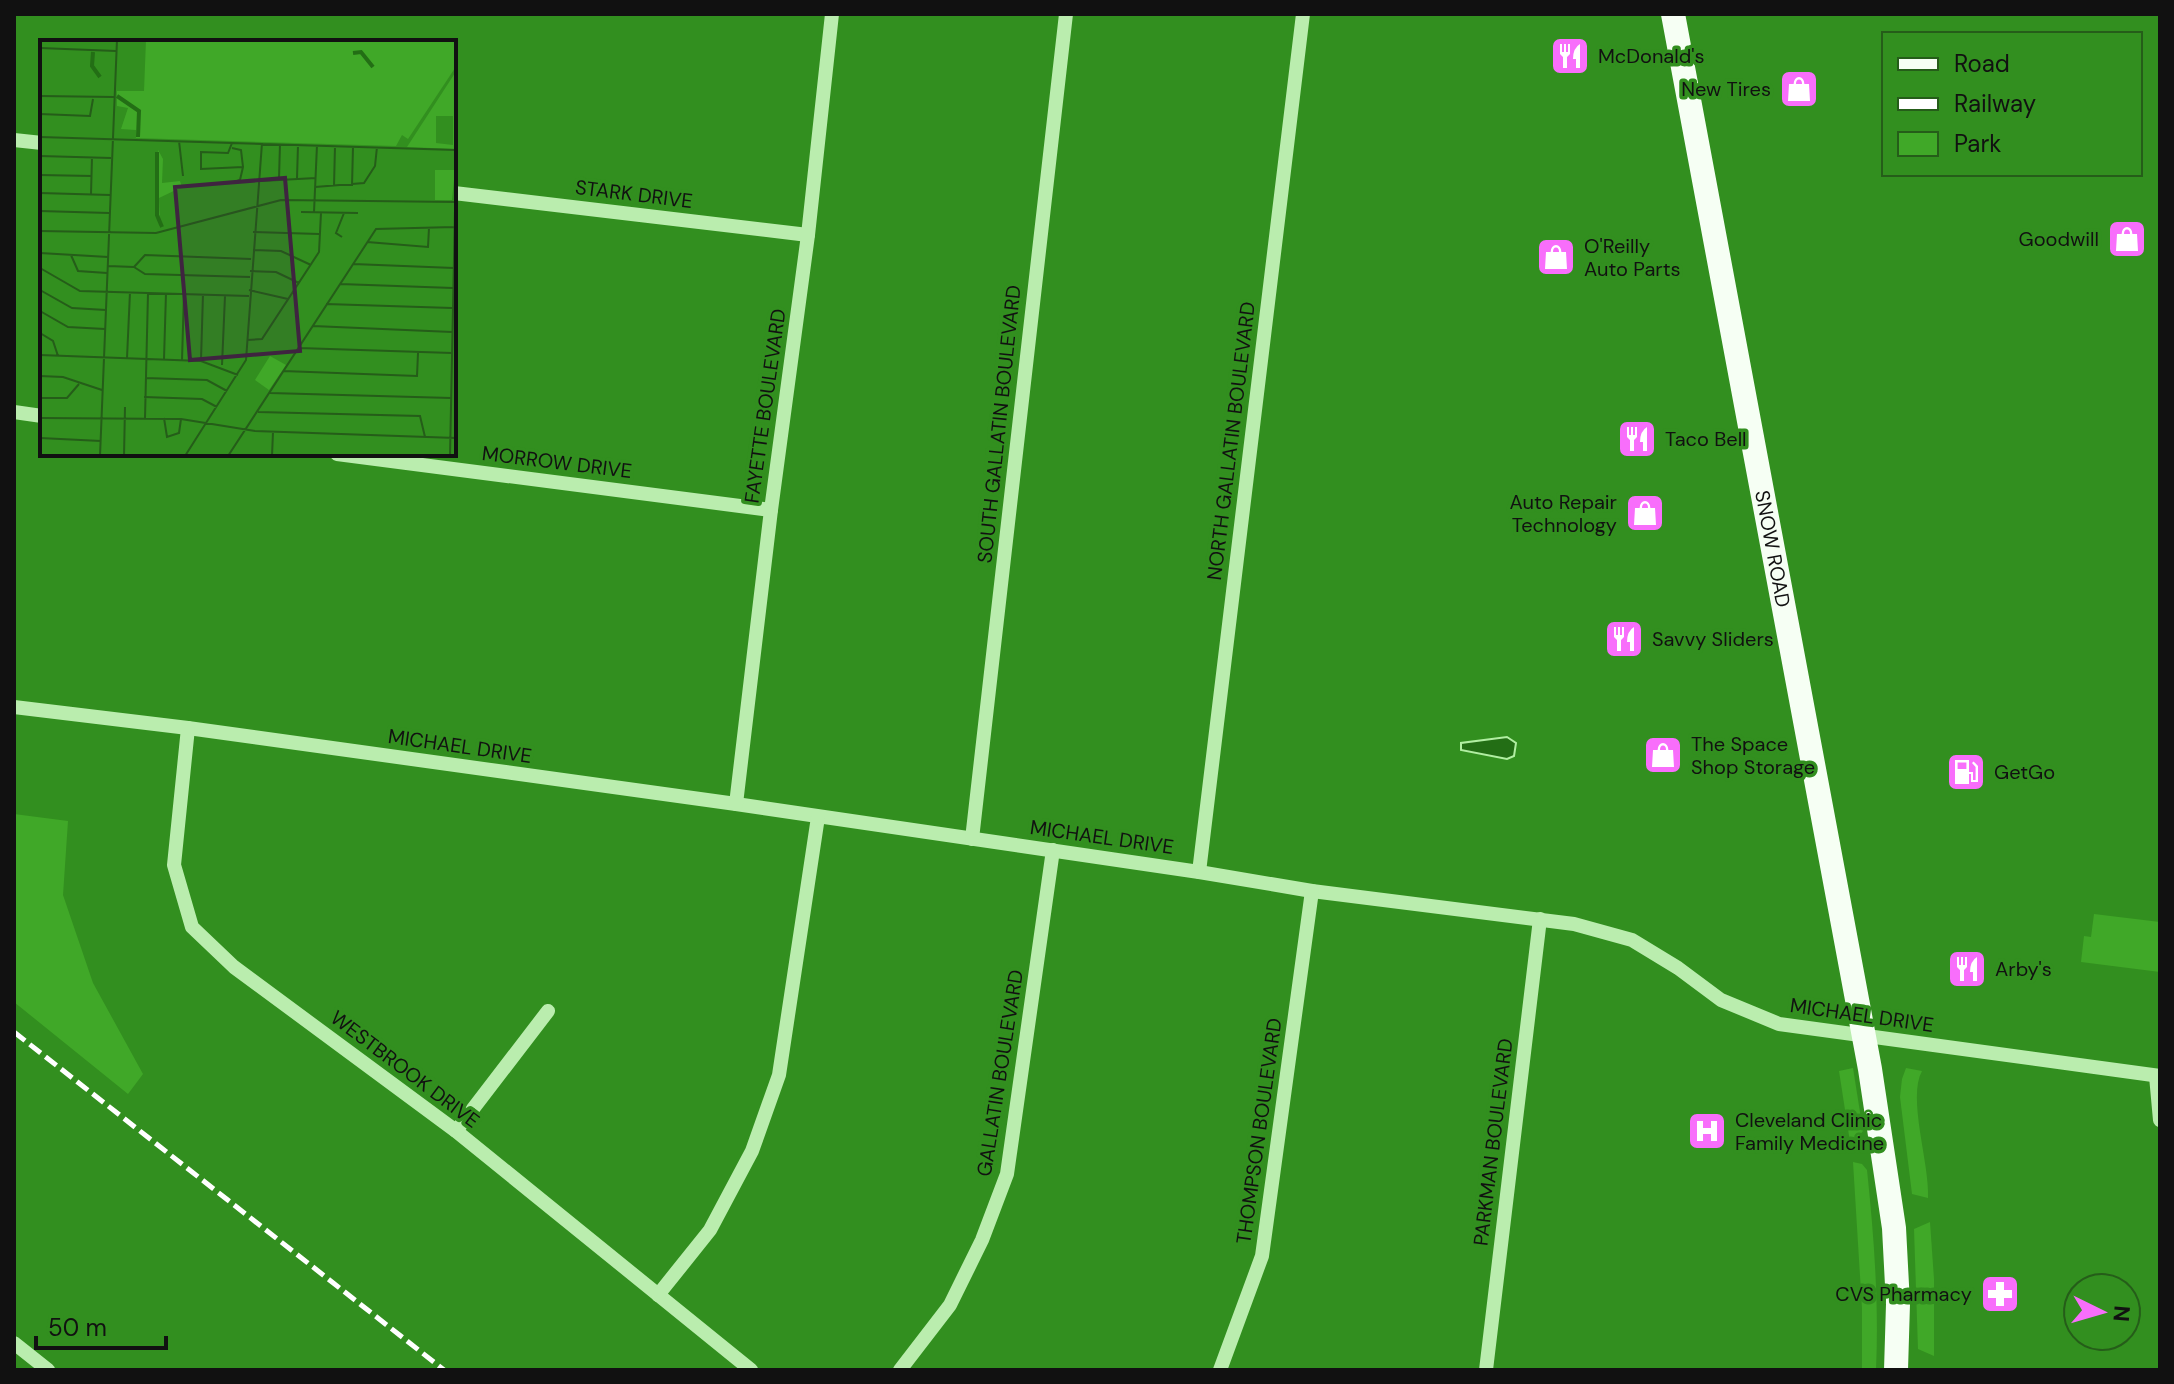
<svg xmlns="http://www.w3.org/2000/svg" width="2174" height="1384" viewBox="0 0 2174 1384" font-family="'DM Sans',sans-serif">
<rect width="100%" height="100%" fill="#328f1f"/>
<g fill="#40a828">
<polygon points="14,814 68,821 63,895 93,983 143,1074 128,1094 14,1002"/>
<polygon points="2094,914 2160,922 2160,972 2081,962 2084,936 2091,937"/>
<polygon points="1853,1068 1863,1131 1857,1138 1850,1142 1839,1071"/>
<path d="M1906,1068L1922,1071C1907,1098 1930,1164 1928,1198L1912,1194L1900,1097L1902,1079Z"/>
<path d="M1853,1162L1862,1164L1867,1170C1874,1237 1879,1303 1876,1370H1862V1308Z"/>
<polygon points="1930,1222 1934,1279 1934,1356 1918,1349 1914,1229"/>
</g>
<polygon fill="#236e15" stroke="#b1eea2" stroke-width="2" points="1507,737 1516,743 1514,756 1507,759 1461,750 1461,743"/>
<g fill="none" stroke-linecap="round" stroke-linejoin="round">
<g stroke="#baedae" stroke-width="14">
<polyline points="14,140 42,143"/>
<polyline points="454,193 808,235"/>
<polyline points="14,412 42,416"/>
<polyline points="337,454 771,510"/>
<polyline points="14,707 188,728 736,804 1199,872 1312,891 1574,924 1632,940 1678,968 1721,1000 1779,1024 2160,1076"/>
<polyline points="188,728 174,865 192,927 234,967 456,1131 751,1370"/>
<polyline points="736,804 771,510 808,235 832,14"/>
<polyline points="972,839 1066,14"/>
<polyline points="1199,872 1303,14"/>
<polyline points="2156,1076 2160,1120"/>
<polyline points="456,1131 548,1011"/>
<polyline points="658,1295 710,1230 752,1151 779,1075 818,817"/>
<polyline points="14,1343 48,1370"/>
<polyline points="900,1370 950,1305 982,1240 1007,1174 1053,850"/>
<polyline points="1220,1370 1262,1256 1312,891"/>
<polyline points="1486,1370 1540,919"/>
</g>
<path stroke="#f6fff4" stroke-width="24" id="s1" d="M1673,14L1870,1069L1894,1228L1898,1304L1896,1370"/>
<polyline stroke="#fff" stroke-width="5" stroke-dasharray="14 6" stroke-linecap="butt" points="14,1032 444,1370"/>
</g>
<defs>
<g id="restaurant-square" transform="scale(2)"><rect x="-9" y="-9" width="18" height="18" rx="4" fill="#f86efb" stroke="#328f1f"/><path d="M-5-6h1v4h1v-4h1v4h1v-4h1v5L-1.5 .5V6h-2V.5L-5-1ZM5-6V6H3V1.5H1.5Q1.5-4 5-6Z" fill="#fff"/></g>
<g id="shop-square" transform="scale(2)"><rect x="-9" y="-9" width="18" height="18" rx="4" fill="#f86efb" stroke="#328f1f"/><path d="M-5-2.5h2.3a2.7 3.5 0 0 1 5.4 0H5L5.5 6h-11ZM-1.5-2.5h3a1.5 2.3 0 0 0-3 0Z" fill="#fff"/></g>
<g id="fuel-square" transform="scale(2)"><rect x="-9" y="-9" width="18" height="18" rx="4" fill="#f86efb" stroke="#328f1f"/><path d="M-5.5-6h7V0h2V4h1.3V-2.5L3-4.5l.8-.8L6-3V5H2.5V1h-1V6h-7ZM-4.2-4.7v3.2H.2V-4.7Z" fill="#fff"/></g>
<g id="hospital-square" transform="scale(2)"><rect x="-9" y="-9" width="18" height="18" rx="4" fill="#f86efb" stroke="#328f1f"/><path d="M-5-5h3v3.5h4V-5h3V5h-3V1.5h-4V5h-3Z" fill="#fff"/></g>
<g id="pharmacy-square" transform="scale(2)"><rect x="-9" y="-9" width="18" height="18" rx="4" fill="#f86efb" stroke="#328f1f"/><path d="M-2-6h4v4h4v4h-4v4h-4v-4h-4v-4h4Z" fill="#fff"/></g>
</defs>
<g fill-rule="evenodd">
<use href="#restaurant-square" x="1570" y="56"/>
<use href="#shop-square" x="1799" y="89"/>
<use href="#shop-square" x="2127" y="239"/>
<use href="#shop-square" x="1556" y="257"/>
<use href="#restaurant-square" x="1637" y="439"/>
<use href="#shop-square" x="1645" y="513"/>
<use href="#restaurant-square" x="1624" y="639"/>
<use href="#shop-square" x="1663" y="755"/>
<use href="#fuel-square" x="1966" y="772"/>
<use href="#restaurant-square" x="1967" y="969"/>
<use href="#hospital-square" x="1707" y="1131"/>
<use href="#pharmacy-square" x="2000" y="1294"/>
</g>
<g text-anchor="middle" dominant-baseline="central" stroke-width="7" stroke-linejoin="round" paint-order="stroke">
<g font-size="20" fill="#111" stroke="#328f1f" text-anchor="start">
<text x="1598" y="56">McDonald's</text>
<text x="1771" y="89" text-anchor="end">New Tires</text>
<text x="2099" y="239" text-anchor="end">Goodwill</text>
<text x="1584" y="246">O'Reilly<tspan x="1584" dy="23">Auto Parts</tspan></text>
<text x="1665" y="439">Taco Bell</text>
<text x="1617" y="502" text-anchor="end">Auto Repair<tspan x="1617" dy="23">Technology</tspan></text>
<text x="1652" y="639">Savvy Sliders</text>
<text x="1691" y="744">The Space<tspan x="1691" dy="23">Shop Storage</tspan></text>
<text x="1994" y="772">GetGo</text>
<text x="1995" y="969">Arby's</text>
<text x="1735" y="1120">Cleveland Clinic<tspan x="1735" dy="23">Family Medicine</tspan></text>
<text x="1972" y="1294" text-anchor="end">CVS Pharmacy</text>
</g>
<g font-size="20" fill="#111" stroke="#328f1f">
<text transform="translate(634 194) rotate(7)">STARK DRIVE</text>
<text transform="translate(765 406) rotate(-82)">FAYETTE BOULEVARD</text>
<text transform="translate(999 424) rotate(-84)">SOUTH GALLATIN BOULEVARD</text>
<text transform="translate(1231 441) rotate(-83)">NORTH GALLATIN BOULEVARD</text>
<text transform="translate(557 462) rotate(7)">MORROW DRIVE</text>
<text stroke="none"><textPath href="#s1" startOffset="544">SNOW ROAD</textPath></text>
<text transform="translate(460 746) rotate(8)">MICHAEL DRIVE</text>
<text transform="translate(1102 837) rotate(8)">MICHAEL DRIVE</text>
<text transform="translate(1862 1015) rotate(8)">MICHAEL DRIVE</text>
<text transform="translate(405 1069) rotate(37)">WESTBROOK DRIVE</text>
<text transform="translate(1000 1073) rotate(-81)">GALLATIN BOULEVARD</text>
<text transform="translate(1259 1131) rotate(-82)">THOMPSON BOULEVARD</text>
<text transform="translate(1493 1142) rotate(-83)">PARKMAN BOULEVARD</text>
</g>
</g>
<g transform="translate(40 40)">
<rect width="416" height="416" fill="#328f1f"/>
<path d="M106,0H416L415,28L368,99L362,95L356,106L96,98V90L81,89L88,68L77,66V51H104ZM415,33V109L367,107ZM396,76H413V105L396,103ZM118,110L123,119L122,143L140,141L142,147L119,158L120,188L116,172ZM395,130H415L412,160H395ZM230,316L246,325L229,350L215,340Z" fill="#40a828" fill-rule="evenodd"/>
<path fill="none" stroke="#236e15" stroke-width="4" d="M53,12L52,26L60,37M313,13L321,12L333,27M77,56L99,71L98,97M117,112V175L122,187"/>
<path fill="none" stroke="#255d19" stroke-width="2" d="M0,8L76,11M0,56L74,57M0,74L50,76L53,59M0,97L416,110M139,101L143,136M192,103L188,113L161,112V129L203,127M0,116L71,118M0,135L52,136M239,138L240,104M257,138L258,105M221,141L276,138M191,143L200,140L203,127L201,110L192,108M294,146L295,106M312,146L313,107M275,147L324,143L335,126L337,107M0,153L70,155M51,154L52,117M0,171L69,173M261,172L318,173M274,172L277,105M0,191L116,193L241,160L416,162M213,192L279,194M302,197L296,193L304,173M327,202L388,207L389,188M213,210L241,211L271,225M0,213L68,217M31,215L38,231L67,233M313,224L414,228M68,226L94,227M94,227L105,215L211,219M94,227L105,234L210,237M0,228L40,251L209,256M210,231L236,232L259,243M300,244L413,248M0,250L32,268L66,270M209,250L248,259M286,264L412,268M0,271L28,287L65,289M273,286L412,292M0,293L13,301L18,316M207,300L222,299L279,212L281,173M259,308L412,313M0,315L161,321L198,335M87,318L90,252M124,319L126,253M142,320L144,254M161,320L163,254M182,325L185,256M243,331L377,336L378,313M0,336L23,337L62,350M105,338L167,340L187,351M230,353L411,358M104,357L162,359L177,367M0,358H27L39,344M218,372L380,376L385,397M0,378L141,379L215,391L416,398M105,378L108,253M124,378L127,397L139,393L141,379M0,398L61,401M60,416L77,0M84,416L85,367M145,416L206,320L222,103M188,416L336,189L414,187M232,416L233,392M410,416L416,121"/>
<path fill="#3f2440" fill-opacity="0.15" stroke="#3f2440" stroke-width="4" d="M245,138L260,311L150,320L135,147Z"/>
<rect width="416" height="416" fill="none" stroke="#111" stroke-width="4"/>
</g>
<rect width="2174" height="1384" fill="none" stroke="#111111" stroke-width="32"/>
<rect x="1882" y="32" width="260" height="144" fill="#328f1f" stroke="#255d19" stroke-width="2"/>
<rect x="1898" y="58" width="40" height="12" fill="#f6fff4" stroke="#255d19" stroke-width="2"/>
<text x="1954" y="72" font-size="24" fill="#111111">Road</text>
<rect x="1898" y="98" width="40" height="12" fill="#ffffff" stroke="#255d19" stroke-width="2"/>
<text x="1954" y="112" font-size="24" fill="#111111">Railway</text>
<rect x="1898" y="132" width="40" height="24" fill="#40a828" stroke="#255d19" stroke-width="2"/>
<text x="1954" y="152" font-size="24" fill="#111111">Park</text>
<g transform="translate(2102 1312) rotate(95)"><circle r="38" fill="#328f1f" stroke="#255d19" stroke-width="2"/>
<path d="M0-6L14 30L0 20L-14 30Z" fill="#f86efb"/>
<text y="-12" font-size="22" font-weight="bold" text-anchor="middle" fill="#111111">N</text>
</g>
<path d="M36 1336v12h130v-12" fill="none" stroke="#111111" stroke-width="4"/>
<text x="48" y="1336" font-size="24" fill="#111111" stroke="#328f1f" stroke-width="6" paint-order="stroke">50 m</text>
</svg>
